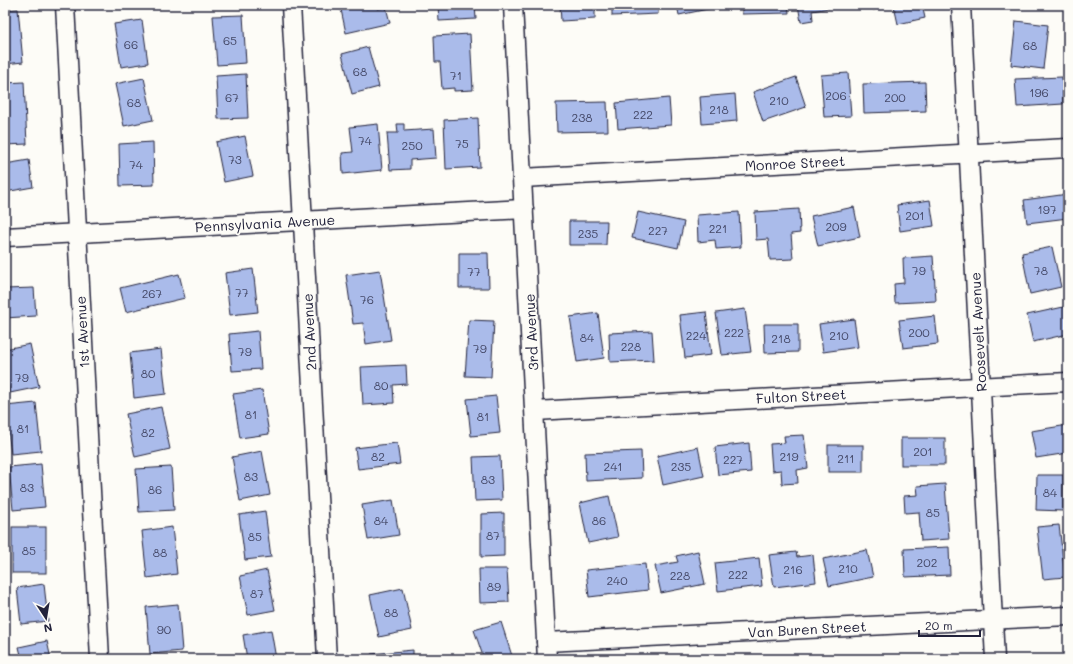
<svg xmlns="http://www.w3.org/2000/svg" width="1073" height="664" viewBox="0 0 1073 664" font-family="Mali,sans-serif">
<rect width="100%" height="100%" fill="#fdfcf7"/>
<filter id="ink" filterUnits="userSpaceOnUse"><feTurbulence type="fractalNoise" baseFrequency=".025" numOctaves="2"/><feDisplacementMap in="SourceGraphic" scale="8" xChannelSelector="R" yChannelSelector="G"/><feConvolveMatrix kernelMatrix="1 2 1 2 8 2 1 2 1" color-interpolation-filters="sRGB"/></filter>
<g filter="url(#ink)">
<g fill="#aabbea" stroke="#22223b">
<polygon points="114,5 140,5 114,7"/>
<polygon points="340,5 377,5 378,9 386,7 390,23 346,33"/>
<polygon points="438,5 475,5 476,19 439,21"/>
<polygon points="560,5 595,5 595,19 561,21"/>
<polygon points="612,5 658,5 658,14 612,16"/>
<polygon points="677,5 727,5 679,15"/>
<polygon points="742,5 788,5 789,13 742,14"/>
<polygon points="798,5 846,5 812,11 813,20 801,22"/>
<polygon points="872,5 922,5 925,18 898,24 894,6 873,10"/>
<polygon points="18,9 23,62 5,64 5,10"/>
<polygon points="243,15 246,63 217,65 213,16"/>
<polygon points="142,20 148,63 121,67 114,24"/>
<polygon points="1016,21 1048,25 1043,69 1011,65"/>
<polygon points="470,34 473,90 454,91 454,88 442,89 440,62 435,62 434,36"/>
<polygon points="368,47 379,87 352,94 342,54"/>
<polygon points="848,73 851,116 824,117 821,75"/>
<polygon points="246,74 248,118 218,119 216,76"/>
<polygon points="796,77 806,107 763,122 753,92"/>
<polygon points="1062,77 1063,104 1017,107 1015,79"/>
<polygon points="144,78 153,120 124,126 115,84"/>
<polygon points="24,82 27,144 5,145 5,83"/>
<polygon points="925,82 926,111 864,113 863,84"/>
<polygon points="735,94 737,121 702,124 700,97"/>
<polygon points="669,98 671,125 618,129 616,103"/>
<polygon points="607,102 608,131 557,132 556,103"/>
<polygon points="478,118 480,167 446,169 444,120"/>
<polygon points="378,124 382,170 343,174 342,153 353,152 350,127"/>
<polygon points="397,124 404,124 404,131 434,129 436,158 410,160 410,169 390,170 387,133 398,133"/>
<polygon points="245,136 253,176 224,182 216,142"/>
<polygon points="153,142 154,185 120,186 119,144"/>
<polygon points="29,160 33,187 5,192 5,164"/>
<polygon points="1068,194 1068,218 1027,223 1024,200"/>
<polygon points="930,200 934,226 900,231 897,205"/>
<polygon points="854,207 860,237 818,246 811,216"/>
<polygon points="799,209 800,233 791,234 793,259 770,260 768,239 756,240 755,212"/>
<polygon points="638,212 684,222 678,248 632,238"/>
<polygon points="739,212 741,247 716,249 715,240 698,242 697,215"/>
<polygon points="569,221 607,221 606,245 569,245"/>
<polygon points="1052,247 1061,287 1030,294 1022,253"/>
<polygon points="459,253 488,253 489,288 459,288"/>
<polygon points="933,256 936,301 895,303 894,284 904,283 903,258"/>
<polygon points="253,269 258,312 230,315 225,273"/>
<polygon points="380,270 391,340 366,344 363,323 353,324 346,275"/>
<polygon points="179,274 185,298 126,312 120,288"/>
<polygon points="34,288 36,316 5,318 5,289"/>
<polygon points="1068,306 1068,334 1033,342 1027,315"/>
<polygon points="745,309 751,352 722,355 716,313"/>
<polygon points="706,312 711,355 685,358 680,315"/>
<polygon points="598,313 604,358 577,362 570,317"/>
<polygon points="935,316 938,344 903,348 899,320"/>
<polygon points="854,319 858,347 823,352 819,324"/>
<polygon points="469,320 494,321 491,377 465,376"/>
<polygon points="764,324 798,324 798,352 765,353"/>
<polygon points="258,331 261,369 232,371 229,334"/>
<polygon points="652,331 654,360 610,362 609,333"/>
<polygon points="30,344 39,387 10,393 5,367 5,349"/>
<polygon points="161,349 166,394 134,398 130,353"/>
<polygon points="406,365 407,384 393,385 394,403 363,405 361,367"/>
<polygon points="262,390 269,434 240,438 233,394"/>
<polygon points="496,396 500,433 471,436 467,399"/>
<polygon points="36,403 41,451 11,454 5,406"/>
<polygon points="161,407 170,449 135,457 126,414"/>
<polygon points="1068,425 1068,453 1036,458 1031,431"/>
<polygon points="804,435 808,468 797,470 798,483 782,484 781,470 772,471 770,444 785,443 784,436"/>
<rect x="901" y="438" width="44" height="27"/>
<polygon points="397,443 400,464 358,469 355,448"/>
<polygon points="749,443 751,472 718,475 715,447"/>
<rect x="828" y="445" width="35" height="27"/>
<polygon points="698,447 704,476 663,485 657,456"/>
<polygon points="262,451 270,495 240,501 232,457"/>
<polygon points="641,451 642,478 586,481 585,453"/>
<polygon points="500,456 502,500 475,501 473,457"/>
<polygon points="41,464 45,507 13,510 9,467"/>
<polygon points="171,467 174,510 139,512 136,469"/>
<polygon points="1037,475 1063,475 1063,511 1036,510"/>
<polygon points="945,484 949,539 921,541 919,512 905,513 904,496 918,495 917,486"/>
<polygon points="609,496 618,537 588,543 580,503"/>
<polygon points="393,500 399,535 368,540 362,505"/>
<polygon points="265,511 271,557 245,560 239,515"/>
<polygon points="504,513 504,556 481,557 481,514"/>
<polygon points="1059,525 1065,577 1043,579 1037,527"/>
<rect x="12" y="527" width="34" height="46"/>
<polygon points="172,527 177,574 147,578 142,531"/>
<polygon points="949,547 950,575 905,577 904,549"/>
<polygon points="867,550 873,577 829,586 823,559"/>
<polygon points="698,551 705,584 661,593 655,566 678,562 676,556"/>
<polygon points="796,552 797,557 813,555 816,582 774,587 769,555"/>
<polygon points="759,558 762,586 718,591 715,563"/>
<polygon points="645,564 648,590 589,597 586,570"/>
<polygon points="479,569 507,569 509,602 480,603"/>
<polygon points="267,570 275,610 248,615 240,576"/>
<polygon points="44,584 48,621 21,624 17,588"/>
<polygon points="403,588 412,630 379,637 370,595"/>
<polygon points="178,604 182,651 150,654 146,607"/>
<polygon points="501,622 513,659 484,659 474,630"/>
<polygon points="271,630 276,659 247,659 243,635"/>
<polygon points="47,641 51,659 22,659 19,647"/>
<polygon points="413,650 413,659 372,659 371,654"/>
</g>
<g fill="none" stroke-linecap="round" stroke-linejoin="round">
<g stroke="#22223b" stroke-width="21">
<g id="street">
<polyline points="65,5 100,659"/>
<polyline points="291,5 327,659"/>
<polyline points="513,5 547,659"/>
<polyline points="961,5 995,659"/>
<polyline points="522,178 1068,148"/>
<polyline points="5,237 524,209"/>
<polyline points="535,411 1068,382"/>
<polyline points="546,642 1068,616"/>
</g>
</g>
<use href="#street" stroke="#fdfcf7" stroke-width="18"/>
</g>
</g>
<g text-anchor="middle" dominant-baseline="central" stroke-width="3.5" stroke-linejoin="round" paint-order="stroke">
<g font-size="12" fill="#444867">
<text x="230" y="40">65</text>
<text x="131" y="44">66</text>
<text x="1030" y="45">68</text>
<text x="360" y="71">68</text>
<text x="456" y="75">71</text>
<text x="1039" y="92">196</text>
<text x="836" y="95">206</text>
<text x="232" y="97">67</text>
<text x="895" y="97">200</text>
<text x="779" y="100">210</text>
<text x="134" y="102">68</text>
<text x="719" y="109">218</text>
<text x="643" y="114">222</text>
<text x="582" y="117">238</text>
<text x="365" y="140">74</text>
<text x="462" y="143">75</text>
<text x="412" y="145">250</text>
<text x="235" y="159">73</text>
<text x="136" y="164">74</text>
<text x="1047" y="209">197</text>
<text x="915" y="215">201</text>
<text x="836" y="226">209</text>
<text x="718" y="228">221</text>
<text x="658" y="230">227</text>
<text x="588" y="233">235</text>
<text x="919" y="270">79</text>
<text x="1041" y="270">78</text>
<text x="474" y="271">77</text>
<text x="242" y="292">77</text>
<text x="152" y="293">267</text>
<text x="367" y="299">76</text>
<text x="734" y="332">222</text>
<text x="919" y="332">200</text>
<text x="696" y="335">224</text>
<text x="839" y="335">210</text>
<text x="587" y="337">84</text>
<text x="781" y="338">218</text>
<text x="631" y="346">228</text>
<text x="480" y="348">79</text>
<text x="245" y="351">79</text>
<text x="148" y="373">80</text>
<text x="22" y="377">79</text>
<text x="381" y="385">80</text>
<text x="251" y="414">81</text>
<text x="483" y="416">81</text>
<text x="23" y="428">81</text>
<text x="148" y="432">82</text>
<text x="923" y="451">201</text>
<text x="378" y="456">82</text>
<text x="789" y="456">219</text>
<text x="846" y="458">211</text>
<text x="733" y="459">227</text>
<text x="613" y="466">241</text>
<text x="681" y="466">235</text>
<text x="251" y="476">83</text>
<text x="488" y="479">83</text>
<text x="27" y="487">83</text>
<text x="155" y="489">86</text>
<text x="1050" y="492">84</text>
<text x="933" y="512">85</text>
<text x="381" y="520">84</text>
<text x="599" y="520">86</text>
<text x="493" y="535">87</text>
<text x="255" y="536">85</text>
<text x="29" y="550">85</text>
<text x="160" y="552">88</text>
<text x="927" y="562">202</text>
<text x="848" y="568">210</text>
<text x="793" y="569">216</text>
<text x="738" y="574">222</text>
<text x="680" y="575">228</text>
<text x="617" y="580">240</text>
<text x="494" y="586">89</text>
<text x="257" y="593">87</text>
<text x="391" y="612">88</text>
<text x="164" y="629">90</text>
</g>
<g font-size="14" fill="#22223b" stroke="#fdfcf7">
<text transform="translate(795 163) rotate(-3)">Monroe Street</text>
<text transform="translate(265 223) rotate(-3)">Pennsylvania Avenue</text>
<text transform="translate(82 332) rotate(-93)">1st Avenue</text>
<text transform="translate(309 332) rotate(-93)">2nd Avenue</text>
<text transform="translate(531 332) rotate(-93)">3rd Avenue</text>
<text transform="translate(978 332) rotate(-93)">Roosevelt Avenue</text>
<text transform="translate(801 396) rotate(-3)">Fulton Street</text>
<text transform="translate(807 629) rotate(-3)">Van Buren Street</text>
</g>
</g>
<rect width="1073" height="664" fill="none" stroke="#fdfcf7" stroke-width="20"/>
<rect x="10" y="10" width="1053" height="644" fill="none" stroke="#22223b" stroke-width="1.5" filter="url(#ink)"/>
<g transform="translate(46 618) rotate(168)" stroke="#fdfcf7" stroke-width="3" paint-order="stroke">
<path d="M0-3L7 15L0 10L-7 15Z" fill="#22223b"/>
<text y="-6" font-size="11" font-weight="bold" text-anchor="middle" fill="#22223b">N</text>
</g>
<path d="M919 630v6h61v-6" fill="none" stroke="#22223b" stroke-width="2"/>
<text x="925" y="630" font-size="12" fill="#22223b" stroke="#fdfcf7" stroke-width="3" paint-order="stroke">20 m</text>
</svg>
